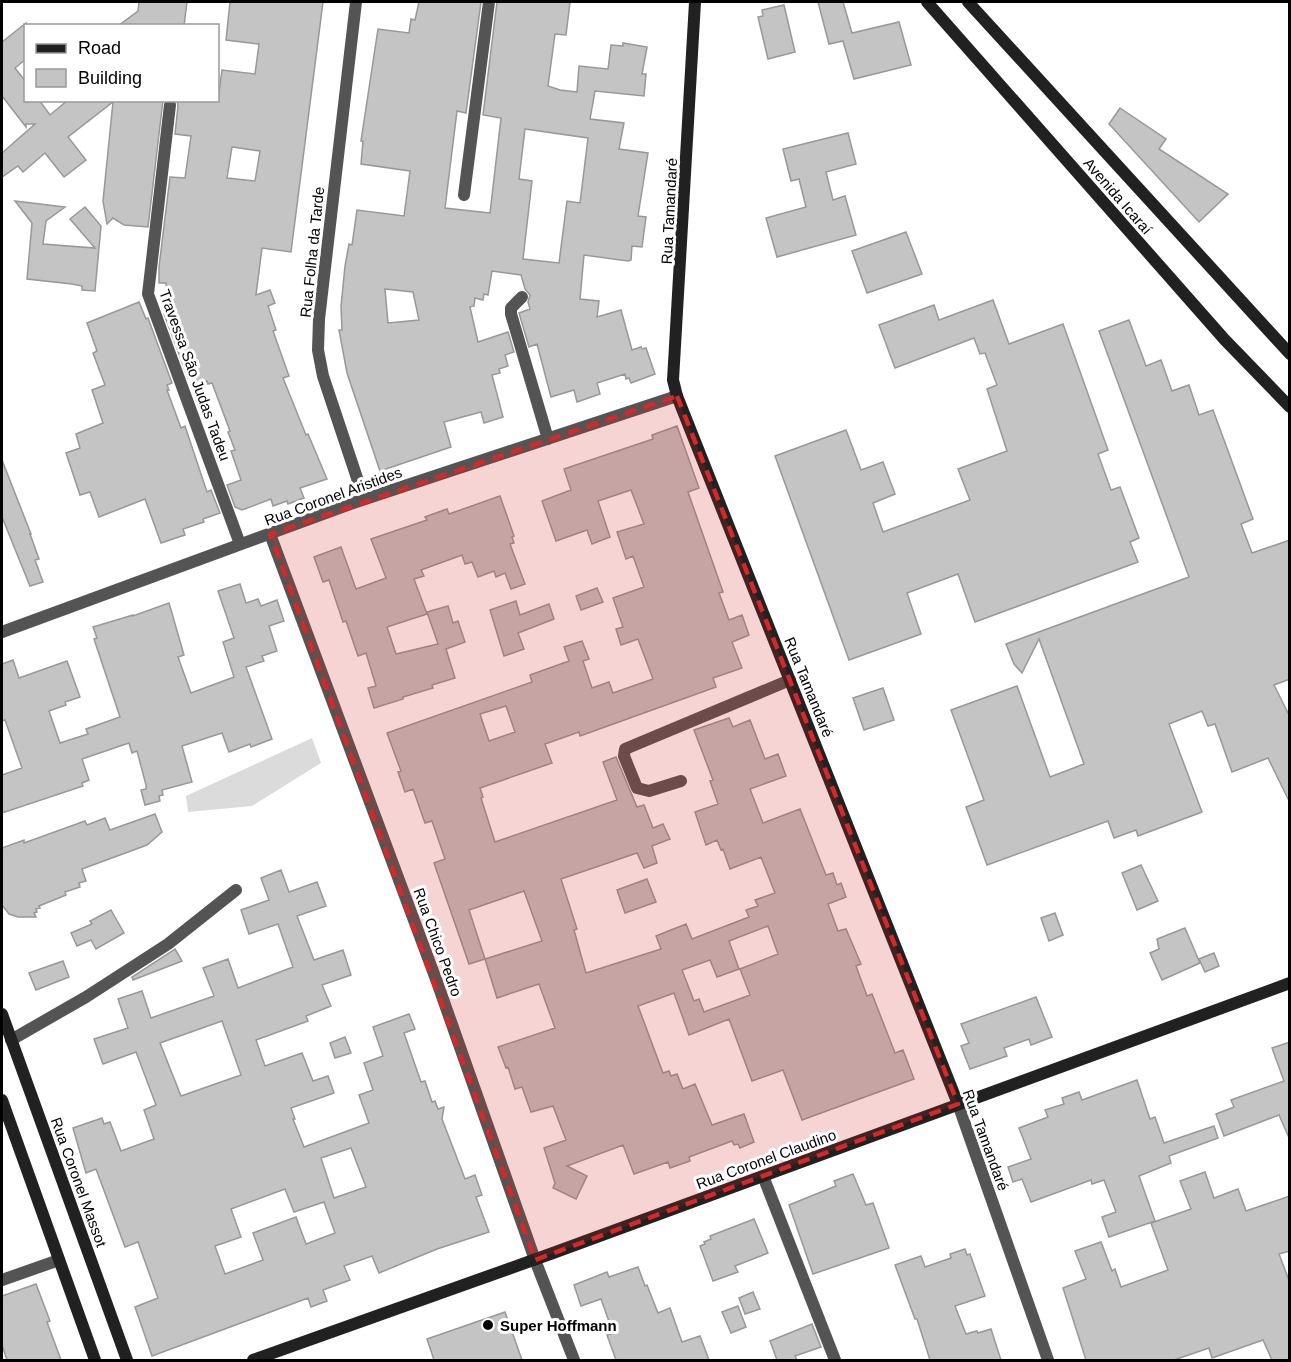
<svg xmlns="http://www.w3.org/2000/svg" width="1291" height="1362" viewBox="0 0 1291 1362" font-family="Arial,sans-serif">
<rect width="100%" height="100%" fill="#fff"/>
<polygon fill="#dbdbdb" points="312,738 321,763 252,806 188,812 186,796"/>
<g fill="#c4c4c4" stroke="#989898" stroke-width="1.5" fill-rule="evenodd">
<polygon points="139,2 187,2 184,26 118,26 138,11"/>
<path d="M230,2H323L291,252L262,248L256,295L270,290L275,303L268,306L276,330L273,331L289,376L283,378L306,435L308,434L327,479L300,488L304,498L288,504L287,501L273,506L271,499L242,510L235,507L227,485L241,480L231,451L235,450L228,432L230,431L212,383L208,384L207,381L197,385L193,377L188,378L164,314L169,312L166,283H159V267L170,177L185,178L191,136L175,134L178,106L177,100H218L222,70L255,74L259,44L226,40ZM232,147L260,151L255,181L227,178Z"/>
<path d="M419,2H481L466,113L457,111L445,208L490,213L501,118L483,115L497,2H570L566,35L555,34L548,86L560,90L577,92L579,66L608,69L611,45L623,46V43L647,47L642,74H646L644,96L595,91L590,119L624,123L619,149L648,153L638,216L646,217L642,247L632,246L631,260L628,261L584,255L580,299L599,301L597,317L621,310L632,350L641,347L642,349L646,348L655,374L631,383L629,378L626,379L625,374L597,383L600,394L577,402L574,390L551,397L537,344L529,347L519,313L530,309L528,302L530,295L525,289L521,275L492,271L488,295L484,294L483,300L475,298L474,306L470,307L478,342L508,332L514,352L505,355L508,366L499,369L500,373L492,375L503,417L484,423L481,412L444,422L451,447L380,471L347,373L339,330H342L341,306L345,266L349,244L352,245L357,210L404,216L410,171L361,164L363,141H361L378,29L409,33L411,19L415,20ZM525,129L588,138L580,203L567,201L559,263L523,259L532,181L519,179ZM385,289L413,292L419,320L388,323Z"/>
<polygon points="818,2 843,2 852,33 899,22 911,65 854,79 843,41 829,44"/>
<polygon points="784,5 795,52 768,59 758,17 763,16 762,10"/>
<polygon points="26,23 26,59 15,68 26,82 26,100 39,100 50,115 68,100 163,100 148,227 124,225 113,218 107,224 103,201 113,102 68,137 86,160 64,177 45,153 23,172 18,166 2,177 2,153 35,124 26,124 26,127 2,96 2,42"/>
<polygon points="1120,108 1166,139 1159,149 1228,194 1199,222 1109,124"/>
<polygon points="848,133 856,164 826,172 833,200 845,196 856,235 777,257 766,218 806,207 799,179 791,181 783,149"/>
<polygon points="15,201 65,207 46,221 43,244 95,248 70,219 85,207 101,226 95,291 82,290 82,286 72,284 27,279 32,223"/>
<polygon points="906,232 922,274 867,293 852,251"/>
<polygon points="993,300 1009,344 1063,324 1108,450 1098,454 1111,490 1120,487 1139,538 1130,542 1138,562 975,622 958,574 907,593 921,634 849,660 775,456 846,430 861,470 883,462 895,494 873,503 883,532 970,500 958,469 1007,451 987,389 997,385 985,353 980,354 974,338 895,368 879,325 934,305 939,320"/>
<polygon points="139,302 146,319 148,318 172,383 167,385 169,390 167,390 181,428 185,426 207,492 211,490 220,513 203,519 204,522 183,529 185,535 161,543 145,499 99,517 90,492 80,495 66,453 80,448 76,434 103,423 92,390 105,385 93,353 97,351 87,323"/>
<polygon points="1129,320 1146,366 1161,360 1172,391 1189,385 1199,415 1213,410 1253,519 1241,524 1252,553 1290,540 1290,679 1274,685 1290,717 1290,803 1268,758 1232,772 1215,724 1208,726 1202,711 1169,724 1202,812 1138,836 1136,830 1114,838 1108,821 987,865 966,807 984,800 951,710 1017,686 1050,777 1084,764 1039,639 1022,673 1014,664 1006,644 1189,577 1099,331"/>
<path d="M677,426L699,488L688,492L723,592L719,593L729,620L742,615L749,635L732,642L742,668L713,678L716,687L580,736L579,732L545,744L552,763L480,788L483,797L481,798L495,842L617,800L603,762L616,757L637,807L644,805L653,828L663,824L670,839L652,846L657,863L644,868L637,853L561,879L577,929L574,930L586,973L661,949L656,936L686,924L692,939L749,917L746,910L758,906L755,900L775,893L761,857L730,869L723,849L721,850L717,840L706,845L695,812L718,804L710,781L713,780L694,730L729,718L733,727L750,720L765,759L778,754L786,776L750,789L763,823L800,809L826,875L833,873L837,885L841,883L846,897L828,904L838,931L846,929L861,964L856,966L867,996L872,994L895,1053L903,1050L914,1079L802,1120L783,1070L752,1081L729,1019L689,1035L674,993L666,996L638,1006L663,1073L669,1071L671,1076L677,1074L683,1089L695,1084L712,1125L744,1114L754,1142L740,1148L738,1144L734,1145L732,1141L689,1157L690,1161L670,1168L668,1162L634,1174L623,1145L567,1166L587,1176L576,1199L553,1188L555,1183L544,1148L566,1140L553,1106L531,1112L522,1087L515,1089L508,1067L506,1068L498,1047L555,1028L539,984L497,998L485,959L542,941L524,891L469,910L485,959L469,964L434,863L445,859L432,821L425,823L413,789L405,792L398,772L401,771L387,733L532,682L530,675L569,661L564,647L582,641L589,659L583,661L592,688L609,682L613,693L653,679L638,639L621,645L616,629L623,627L613,598L644,587L633,556L626,559L617,532L644,524L631,490L598,501L610,537L592,544L587,530L556,541L542,501L571,490L564,469L653,439L652,435ZM506,706L515,732L489,741L480,714ZM768,926L778,954L740,969L750,995L704,1012L699,999L694,1001L682,970L710,960L717,977L739,969L729,941Z"/>
<polygon points="2,460 31,534 30,534 39,559 35,560 43,582 30,586 2,517"/>
<polygon points="500,496 514,536 512,537 514,543 510,544 525,584 511,589 505,573 496,577 494,571 478,577 472,562 465,564 462,555 421,570 424,576 414,579 427,614 387,627 396,654 438,644 427,612 448,606 453,623 458,621 465,642 446,649 455,678 432,685 433,688 403,697 403,699 374,708 368,688 376,686 366,653 358,656 346,621 343,622 329,580 323,582 314,557 341,547 356,589 386,578 371,539 427,520 425,517 447,509 449,514"/>
<polygon points="240,584 246,603 258,599 261,606 277,600 284,621 269,626 277,651 262,656 264,661 246,667 272,739 251,747 250,744 229,752 222,733 182,746 192,782 162,790 163,795 159,796 160,801 145,805 141,790 146,789 146,785 137,751 132,753 129,743 82,759 89,780 82,783 83,786 2,813 2,775 22,768 5,720 2,721 2,664 13,660 19,678 67,661 80,697 65,702 66,705 49,711 60,743 88,734 86,729 120,717 94,639 97,638 93,627 133,615 133,616 169,603 184,655 178,657 191,693 234,677 223,642 234,638 218,591"/>
<polygon points="597,588 603,602 581,610 576,596"/>
<polygon points="516,601 520,615 549,604 554,619 518,633 524,649 504,656 490,610"/>
<polygon points="883,688 894,720 864,730 853,698"/>
<polygon points="155,814 162,832 147,845 82,869 86,881 79,883 80,887 65,892 66,895 39,906 40,908 36,909 37,912 34,913 36,917 18,917 9,914 2,905 2,848 24,840 24,843 85,821 87,825 105,818 110,830"/>
<polygon points="1141,865 1158,901 1137,910 1122,873"/>
<path d="M281,870L289,892L317,882L326,906L297,916L314,960L343,950L351,975L322,985L331,1006L306,1016L308,1021L256,1040L265,1066L302,1053L313,1081L328,1076L334,1093L291,1108L295,1119H293L304,1147L369,1123L359,1095L373,1090L364,1063L383,1056L373,1027L409,1014L415,1029L404,1033L421,1082L425,1081L432,1102L435,1101L438,1109L444,1107L442,1119L465,1179L475,1175L482,1195L476,1197L489,1232L437,1249L379,1273L372,1256L344,1266L350,1280L323,1290L327,1301L311,1307L308,1298L152,1356L135,1307L158,1298L138,1242L125,1247L96,1169L86,1173L73,1128L102,1118L104,1124L110,1122L121,1151L154,1139L144,1110L156,1105L136,1052L103,1064L94,1039L128,1028L118,999L142,991L151,1018L214,996L203,968L228,959L238,988L293,967L278,924L249,934L241,910L269,900L261,878ZM222,1021L241,1075L181,1096L160,1043ZM351,1148L366,1187L334,1198L321,1158ZM285,1189L294,1212L324,1202L335,1233L306,1244L296,1217L253,1233L263,1260L225,1274L215,1246L241,1237L231,1209Z"/>
<polygon points="647,879 656,902 625,913 617,890"/>
<polygon points="111,910 124,933 96,949 91,940 77,946 71,933 92,924 90,921"/>
<polygon points="1055,913 1063,935 1049,941 1041,918"/>
<polygon points="1185,928 1200,963 1162,980 1150,953 1159,949 1157,939"/>
<polygon points="175,949 182,961 133,980 132,977"/>
<polygon points="1214,953 1219,966 1205,972 1199,959"/>
<polygon points="63,961 69,977 36,990 29,973"/>
<polygon points="1036,997 1052,1037 1031,1045 1029,1039 1004,1048 1007,1056 970,1069 961,1046 969,1043 961,1024"/>
<polygon points="345,1037 351,1053 335,1058 330,1043"/>
<polygon points="1290,1042 1290,1140 1279,1115 1224,1136 1216,1114 1234,1107 1231,1100 1284,1081 1272,1048"/>
<polygon points="1137,1080 1150,1119 1155,1117 1164,1143 1214,1126 1218,1138 1169,1156 1171,1163 1139,1176 1155,1221 1109,1237 1102,1217 1116,1212 1104,1180 1092,1184 1091,1180 1031,1202 1022,1179 1013,1182 1008,1167 1031,1159 1019,1128 1048,1117 1045,1110 1064,1104 1062,1098 1079,1092 1082,1100"/>
<polygon points="1205,1172 1214,1198 1238,1189 1246,1211 1290,1196 1290,1251 1279,1254 1290,1283 1290,1360 1272,1360 1263,1340 1212,1358 1209,1348 1174,1360 1086,1360 1063,1288 1086,1279 1075,1251 1101,1242 1112,1271 1115,1269 1121,1287 1168,1270 1151,1223 1191,1209 1180,1181"/>
<polygon points="853,1174 866,1205 873,1203 889,1248 813,1274 789,1205 836,1186 834,1181"/>
<polygon points="754,1219 768,1253 735,1266 738,1272 713,1281 700,1246 705,1244 704,1242 711,1239 710,1236"/>
<polygon points="965,1249 967,1255 970,1254 985,1296 955,1306 966,1334 977,1331 978,1333 991,1329 1001,1360 930,1360 917,1319 915,1319 895,1265 921,1256 925,1267 951,1258 950,1254"/>
<polygon points="638,1267 645,1286 647,1285 658,1313 670,1308 682,1342 700,1336 709,1360 616,1360 607,1335 613,1333 601,1299 581,1306 574,1285 607,1272 609,1277"/>
<polygon points="36,1284 50,1321 47,1322 61,1360 7,1360 2,1345 2,1296"/>
<polygon points="753,1292 760,1309 745,1314 739,1298"/>
<polygon points="738,1306 746,1327 731,1333 722,1312"/>
<polygon points="505,1312 522,1360 434,1360 427,1339"/>
<polygon points="812,1324 821,1347 795,1356 797,1360 777,1360 770,1341"/>
</g>
<g fill="none" stroke-linecap="round" stroke-linejoin="round">
<g stroke="#545454" stroke-width="12">
<polyline points="356,2 319,319 318,350 323,376 364,499"/>
<polyline points="170,105 148,294 240,544"/>
<polyline points="464,195 489,2"/>
<polyline points="522,297 511,308 511,314 548,439"/>
<polyline points="270,534 437,982 535,1260 574,1360"/>
<polyline points="2,632 350,504 677,396"/>
<polyline points="681,781 649,791 637,788 624,756 625,749 790,680"/>
<polyline points="11,1040 86,997 168,944 236,890"/>
<polyline points="958,1104 1048,1360"/>
<polyline points="763,1176 835,1360"/>
<polyline points="2,1280 59,1260"/>
</g>
<g stroke="#212121" stroke-width="12">
<polyline points="695,2 673,380 677,396 958,1104"/>
<polyline points="927,2 1225,340 1290,407"/>
<polyline points="968,2 1290,354"/>
<polyline points="2,1014 127,1360"/>
<polyline points="2,1100 95,1360"/>
<polyline points="253,1360 553,1253 1290,983"/>
</g>
</g>
<path fill="#d62828" fill-opacity="0.2" stroke="#d62828" stroke-width="4.5" stroke-dasharray="12 8" stroke-linejoin="round" d="M677,396L958,1104L535,1260L270,534Z"/>
<circle fill="#000" stroke="#fff" stroke-width="2" cx="488" cy="1325" r="6"/>
<g text-anchor="middle" dominant-baseline="central" stroke-width="6" stroke-linejoin="round" paint-order="stroke">
<g font-size="15" fill="#000" stroke="#fff">
<text transform="translate(1118 196) rotate(49)">Avenida Icaraí</text>
<text transform="translate(669 211) rotate(-87)">Rua Tamandaré</text>
<text transform="translate(312 252) rotate(-84)">Rua Folha da Tarde</text>
<text transform="translate(195 375) rotate(70)">Travessa São Judas Tadeu</text>
<text transform="translate(333 496) rotate(-20)">Rua Coronel Aristides</text>
<text transform="translate(809 687) rotate(68)">Rua Tamandaré</text>
<text transform="translate(438 942) rotate(70)">Rua Chico Pedro</text>
<text transform="translate(986 1140) rotate(70)">Rua Tamandaré</text>
<text transform="translate(766 1159) rotate(-20)">Rua Coronel Claudino</text>
<text transform="translate(79 1182) rotate(70)">Rua Coronel Massot</text>
</g>
<g font-size="15" font-weight="bold" fill="#000" stroke="#fff" text-anchor="start">
<text x="500" y="1325">Super Hoffmann</text>
</g>
</g>
<rect width="1291" height="1362" fill="none" stroke="#000000" stroke-width="6"/>
<rect x="24" y="24" width="195" height="78" fill="#ffffff" stroke="#999999" stroke-width="1.5"/>
<rect x="36" y="44" width="30" height="9" fill="#212121" stroke="#999999" stroke-width="1.5"/>
<text x="78" y="54" font-size="18" fill="#000000">Road</text>
<rect x="36" y="69" width="30" height="18" fill="#c4c4c4" stroke="#999999" stroke-width="1.5"/>
<text x="78" y="84" font-size="18" fill="#000000">Building</text>
</svg>
